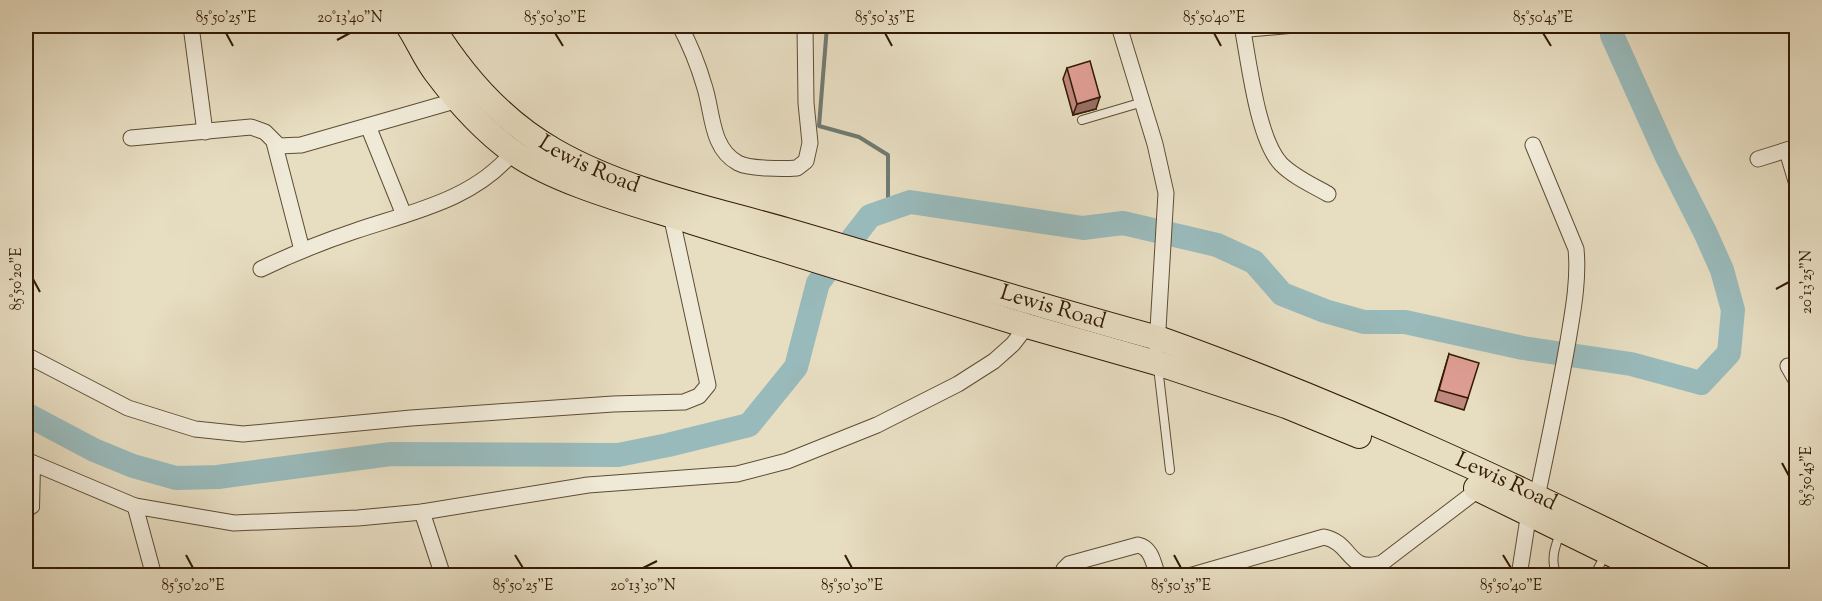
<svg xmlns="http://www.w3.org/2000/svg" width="1822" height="601" viewBox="0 0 1822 601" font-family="'Sorts Mill Goudy',serif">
<rect width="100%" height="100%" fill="#e7ddc1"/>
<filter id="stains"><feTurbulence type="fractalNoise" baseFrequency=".00333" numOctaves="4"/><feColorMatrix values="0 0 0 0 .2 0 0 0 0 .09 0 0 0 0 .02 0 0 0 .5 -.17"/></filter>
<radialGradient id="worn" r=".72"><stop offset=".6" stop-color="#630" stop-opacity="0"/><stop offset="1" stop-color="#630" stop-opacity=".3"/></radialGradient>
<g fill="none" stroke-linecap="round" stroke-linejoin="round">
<polyline stroke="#707a72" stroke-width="4" points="827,26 819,126 859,137 888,155 888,210"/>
<polyline stroke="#99babb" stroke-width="24" points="26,414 94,450 133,466 176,478 218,477 391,454 618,455 668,445 749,425 796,367 818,283 870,216 910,202 1083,228 1123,223 1217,245 1254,262 1282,294 1325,311 1364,322 1405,322 1523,348 1631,364 1701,383 1729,353 1733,310 1722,270 1705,232 1667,157 1612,35 1611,26"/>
<g stroke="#5f4c33" stroke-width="10">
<g id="lane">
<polyline points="1244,33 1323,26"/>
<polyline points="1082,120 1143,102"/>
<polyline points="1158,367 1170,470"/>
<polyline points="26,514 35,508 36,465"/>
<path d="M1558,576C1549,562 1555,546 1561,531"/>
<polyline points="1594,576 1605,555"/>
</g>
</g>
<g stroke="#5f4c33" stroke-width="17">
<g id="street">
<polyline points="191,26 205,132"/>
<path d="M680,26C690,45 698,64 704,85C713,111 710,148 738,163C749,169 784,169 797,168L806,161L810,143L806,103L805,26"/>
<polyline points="1119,26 1155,144 1166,193 1157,346"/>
<path d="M1242,26C1249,61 1257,138 1281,164C1294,177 1312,185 1328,194"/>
<polyline points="368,126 404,215"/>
<polyline points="131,138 251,127 265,132 279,146 301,145 458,100"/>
<polyline points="274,142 302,250"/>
<path d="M1533,145L1576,249C1579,279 1573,311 1568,341C1559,393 1548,445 1537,497"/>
<polyline points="1787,151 1796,181"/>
<polyline points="1758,159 1796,147"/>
<path d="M261,269C292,254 322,242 355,231C411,212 474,200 513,152"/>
<polyline points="26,355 128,408 195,429 243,434 411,418 613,404 684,402 699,396 708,385 671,215"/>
<polyline points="1788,366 1796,380"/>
<polyline points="26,460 135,506 234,523 358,518 422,512 588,485 737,474 787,461 877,425 958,384 994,361 1013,344 1027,326"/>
<polyline points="135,506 154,576"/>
<polyline points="422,512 443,576"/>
<path d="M1064,576V569L1069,564L1138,545C1152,548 1153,563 1158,576"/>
<path d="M1189,576L1324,537C1353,543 1347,574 1382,563L1479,489"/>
<polyline points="1519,576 1529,512"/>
</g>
</g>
<g stroke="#321b04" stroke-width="26">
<g id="primary">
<path d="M408,26C418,41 425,59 436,73C457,101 484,131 513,152C557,184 639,205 692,222L1027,326L1157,363L1286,406L1359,436"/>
<path id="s1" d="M432,26C463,76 502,121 555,151C625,191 709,208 786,230C910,266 1033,304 1158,338C1343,404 1523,488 1699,576"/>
<polyline points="1476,488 1656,576"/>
</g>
</g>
<use href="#lane" stroke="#efe9d7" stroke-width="8"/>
<use href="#street" stroke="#efe9d7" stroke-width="15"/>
<use href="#primary" stroke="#e7ddc1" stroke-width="24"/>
</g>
<g fill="#bf877e" stroke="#321b04" stroke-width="1.5">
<polygon points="1067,68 1096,109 1073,115 1063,79"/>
<polygon points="1449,354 1468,398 1464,410 1435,401"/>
</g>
<polygon fill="#9b6e67" stroke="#321b04" stroke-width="1.5" points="1100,97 1096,109 1073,115 1077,104"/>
<g fill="#de9d93" stroke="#321b04" stroke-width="1.5">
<polygon points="1090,61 1100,97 1077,104 1067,68"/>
<polygon points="1449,354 1479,363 1468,398 1439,390"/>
</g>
<path fill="none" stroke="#321b04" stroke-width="2" d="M226,33L233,46M555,33L563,46M885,33L892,46M1214,33L1221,46M1543,33L1551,46M337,40L350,33M33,279L40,292M1776,289L1789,282M1782,463L1789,476M186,555L193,568M515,555L523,568M845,555L852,568M1174,555L1181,568M1503,555L1511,568M643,568L657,561"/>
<g text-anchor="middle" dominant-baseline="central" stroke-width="6" stroke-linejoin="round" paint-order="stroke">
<g font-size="22" fill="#321b04" stroke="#efe9d7">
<text stroke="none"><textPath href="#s1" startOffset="214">Lewis Road</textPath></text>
<text stroke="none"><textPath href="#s1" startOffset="700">Lewis Road</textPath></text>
<text stroke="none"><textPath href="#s1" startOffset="1186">Lewis Road</textPath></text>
</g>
</g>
<rect width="1822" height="601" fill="none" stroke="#e7ddc1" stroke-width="66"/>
<rect x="33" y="33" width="1756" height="535" fill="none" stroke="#321b04" stroke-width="2"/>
<g font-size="15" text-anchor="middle" fill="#321b04">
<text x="226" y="22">85°50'25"E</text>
<text x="350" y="22">20°13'40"N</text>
<text x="555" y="22">85°50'30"E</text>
<text x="885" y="22">85°50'35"E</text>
<text x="1214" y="22">85°50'40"E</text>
<text x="1543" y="22">85°50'45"E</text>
<text transform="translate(16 279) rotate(-90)" y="5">85°50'20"E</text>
<text transform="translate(1806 282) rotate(-90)" y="5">20°13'25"N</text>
<text transform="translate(1806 476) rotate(-90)" y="5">85°50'45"E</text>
<text x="193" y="590">85°50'20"E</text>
<text x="523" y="590">85°50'25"E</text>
<text x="643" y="590">20°13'30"N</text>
<text x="852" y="590">85°50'30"E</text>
<text x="1181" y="590">85°50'35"E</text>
<text x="1511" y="590">85°50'40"E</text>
</g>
<rect width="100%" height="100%" filter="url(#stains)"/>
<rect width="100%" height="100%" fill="url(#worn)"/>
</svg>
